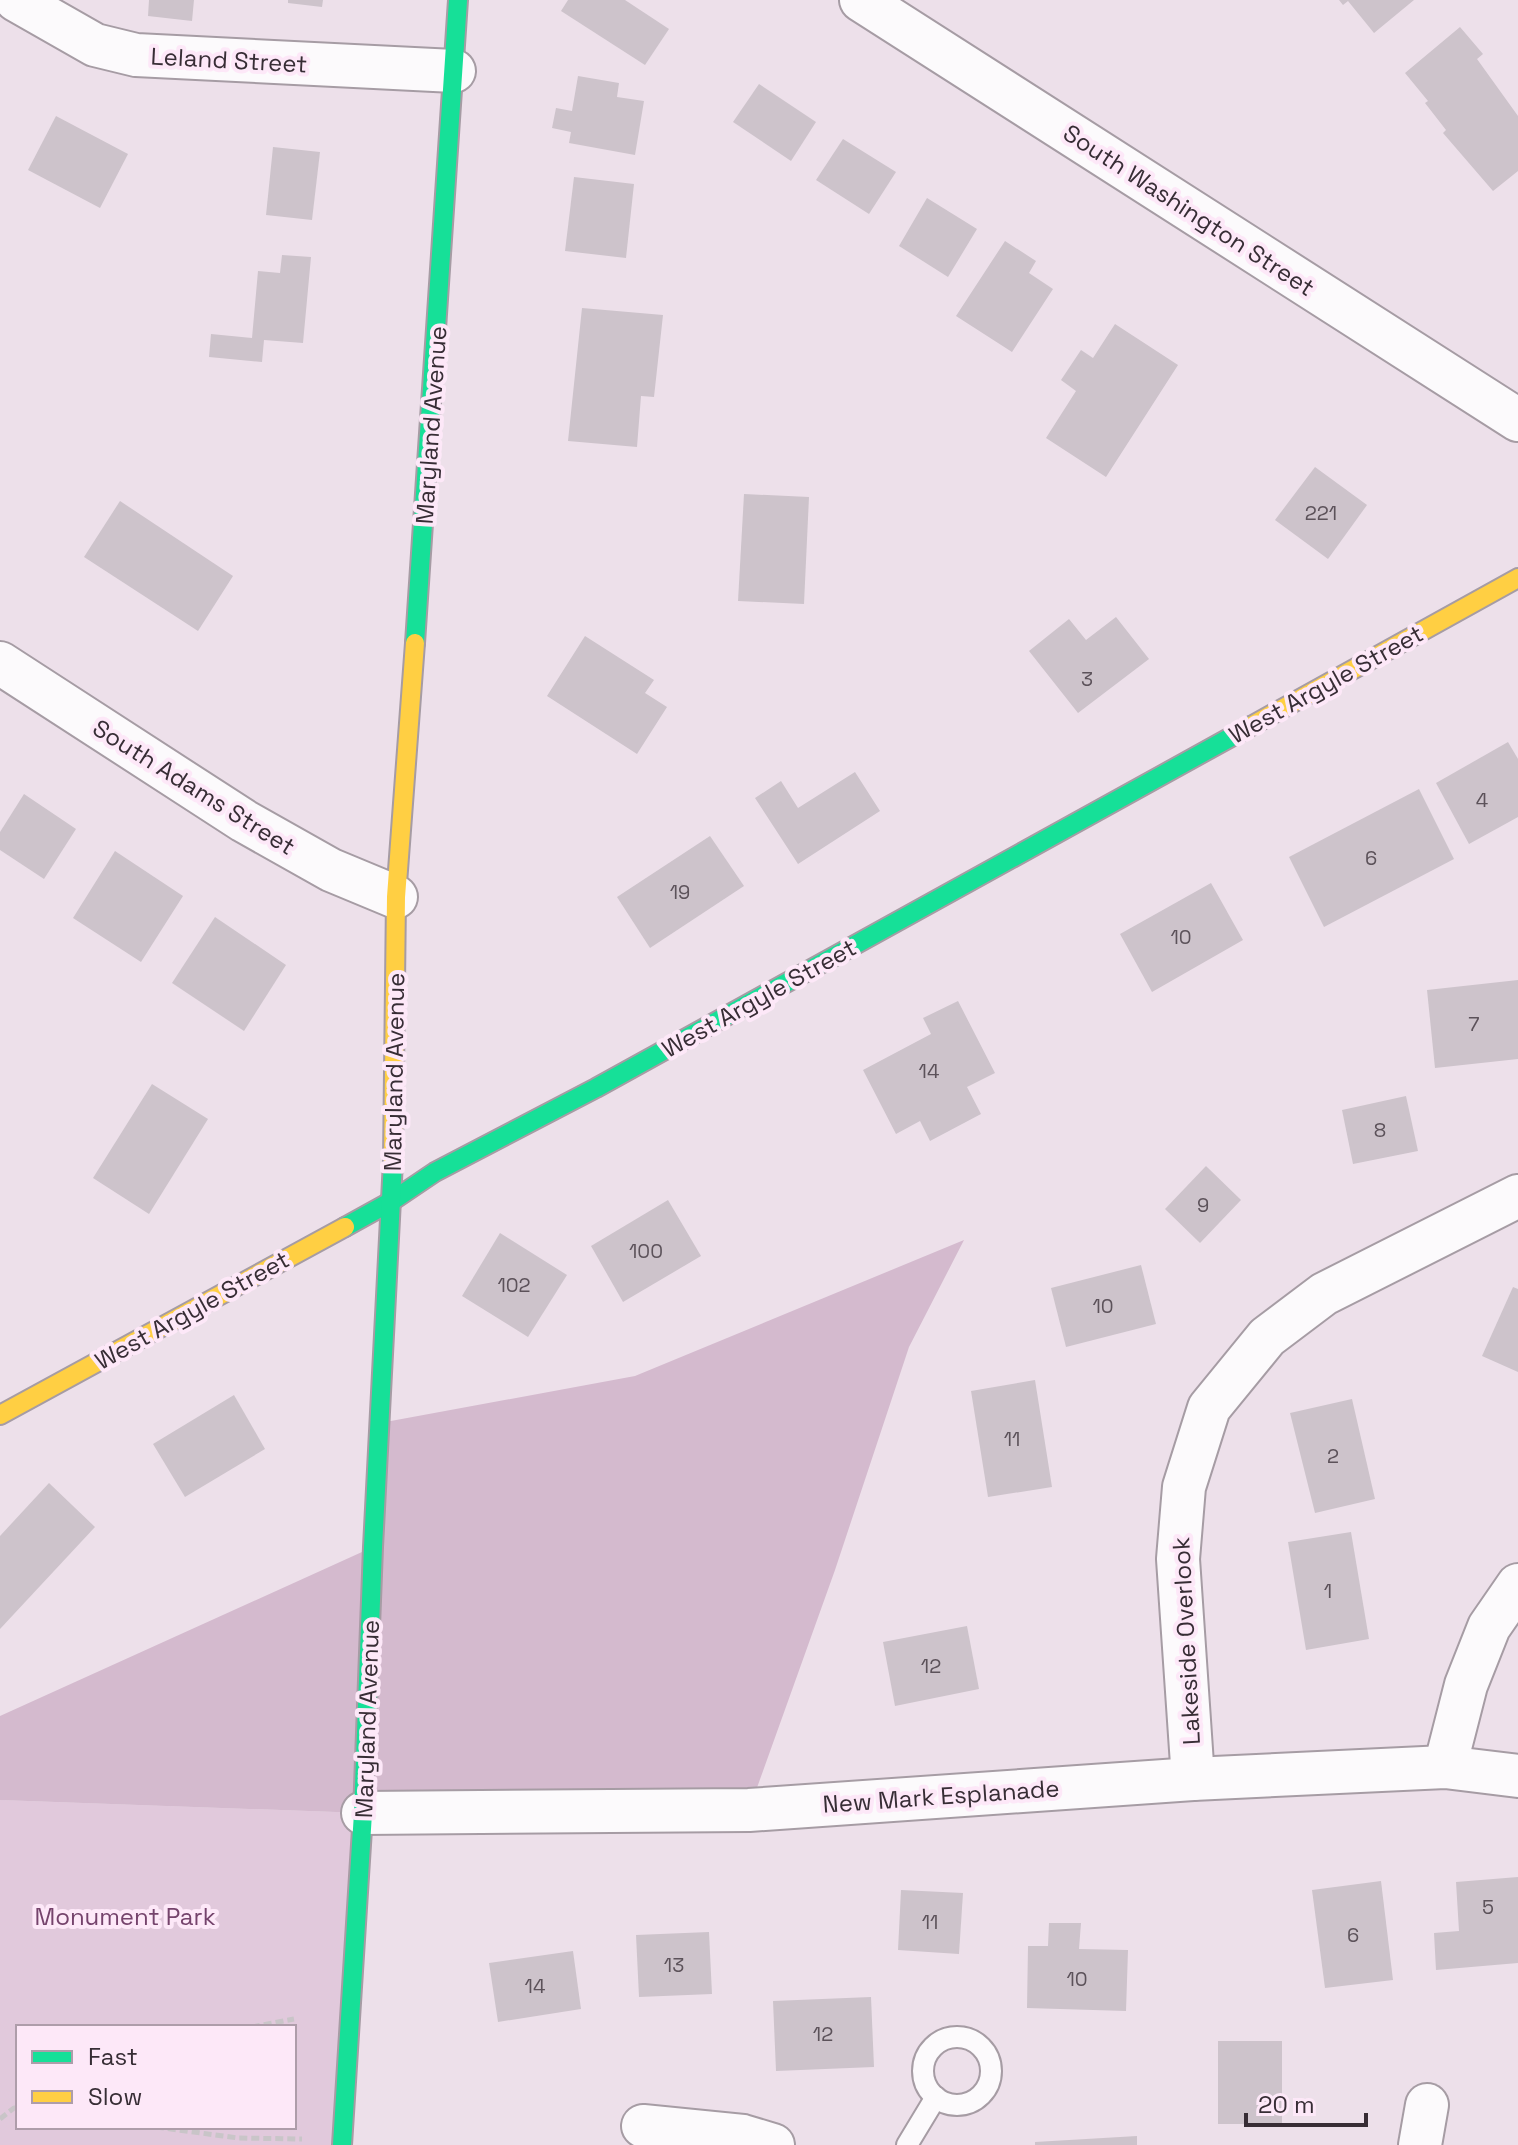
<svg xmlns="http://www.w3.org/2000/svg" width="1518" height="2145" viewBox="0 0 1518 2145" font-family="'Space Grotesk',sans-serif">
<rect width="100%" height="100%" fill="#ede0ea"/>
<path fill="#e1c9dc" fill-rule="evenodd" d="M0,1800L363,1813L342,2145H0ZM18,2027H294V2127H18Z"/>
<polygon fill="#d4bace" points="964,1240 909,1347 835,1570 749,1810 363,1813 0,1800 0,1716 373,1547 380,1423 635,1376"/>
<g fill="#cdc3cb">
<polygon points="149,0 194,0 192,21 148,16"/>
<polygon points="288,0 323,0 322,7 288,3"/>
<polygon points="568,0 625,0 669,29 645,65 561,11"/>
<polygon points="1339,0 1414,0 1374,33 1348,1 1343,5"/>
<polygon points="1460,27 1483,54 1477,59 1518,116 1518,171 1493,191 1443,133 1446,130 1425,103 1428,101 1405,73"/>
<polygon points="578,76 619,83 617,97 644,101 635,155 569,143 571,132 552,128 556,108 572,111"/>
<polygon points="759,84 816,122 791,161 733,122"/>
<polygon points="56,116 128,154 100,208 28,170"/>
<polygon points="843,139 896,172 869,214 816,180"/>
<polygon points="273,147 320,152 312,220 266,215"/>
<polygon points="574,177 634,184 626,258 565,251"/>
<polygon points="927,198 977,229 948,277 899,246"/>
<polygon points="1005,241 1036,261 1029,273 1053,289 1012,352 956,316"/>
<polygon points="282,255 311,257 303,343 264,340 262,362 209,357 211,334 252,338 258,271 280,273"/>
<polygon points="582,308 663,315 654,397 641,396 637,447 568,441"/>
<polygon points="1115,324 1178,365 1106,477 1046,438 1076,391 1061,380 1081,350 1093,358"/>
<polygon points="1315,467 1367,505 1328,559 1275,520"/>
<polygon points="744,494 809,497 804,604 738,601"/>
<polygon points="120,501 233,576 198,631 84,557"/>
<polygon points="1116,617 1149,659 1078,713 1029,651 1069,619 1086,640"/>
<polygon points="585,636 654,680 645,693 667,707 637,754 547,696"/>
<polygon points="1508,742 1518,759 1518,817 1469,844 1436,783"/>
<polygon points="855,772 880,811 798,864 755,798 781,781 798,808"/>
<polygon points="1419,789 1454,859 1324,927 1289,857"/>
<polygon points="24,794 76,829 44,879 0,850 0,832"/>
<polygon points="710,836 744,886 650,948 617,897"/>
<polygon points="115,851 183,896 141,962 73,918"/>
<polygon points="1211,883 1243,940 1152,992 1120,934"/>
<polygon points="215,917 286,965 244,1031 172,983"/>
<polygon points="1518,980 1518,1059 1435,1068 1427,990"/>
<polygon points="958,1001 995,1073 967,1087 981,1114 930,1141 920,1121 896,1134 863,1070 931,1034 923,1018"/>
<polygon points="152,1084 208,1119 149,1214 93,1178"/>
<polygon points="1406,1096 1418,1151 1353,1164 1342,1110"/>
<polygon points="1206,1166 1241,1200 1200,1243 1165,1209"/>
<polygon points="668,1200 701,1256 623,1302 591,1246"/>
<polygon points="500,1233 567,1275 528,1337 462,1296"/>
<polygon points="1141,1265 1156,1324 1066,1347 1051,1288"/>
<polygon points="1513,1287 1518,1289 1518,1372 1482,1356"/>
<polygon points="1035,1380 1052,1487 988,1497 971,1391"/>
<polygon points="234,1395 265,1449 185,1497 153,1444"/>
<polygon points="1352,1399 1375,1499 1315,1513 1290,1413"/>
<polygon points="49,1483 95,1527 0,1629 0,1536"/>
<polygon points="1351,1532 1369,1639 1306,1650 1288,1542"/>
<polygon points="967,1626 979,1689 895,1706 883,1642"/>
<polygon points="1518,1877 1518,1963 1436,1970 1434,1933 1459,1931 1456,1882"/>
<polygon points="1381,1881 1393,1980 1325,1988 1312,1890"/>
<polygon points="901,1890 963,1893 959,1954 898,1950"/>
<polygon points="1049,1923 1081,1923 1079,1949 1128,1950 1126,2011 1027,2008 1028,1946 1048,1946"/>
<polygon points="709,1932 712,1994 639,1997 636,1935"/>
<polygon points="573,1951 581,2009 498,2022 489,1963"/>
<polygon points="871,1997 874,2067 776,2071 773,2001"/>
<rect x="1218" y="2041" width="64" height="83"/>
<polygon points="1137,2136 1137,2145 1035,2145 1035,2142"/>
</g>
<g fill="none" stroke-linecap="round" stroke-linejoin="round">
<g stroke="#a69ca4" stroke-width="24">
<g id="lane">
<circle cx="957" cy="2071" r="34"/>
<polyline points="907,2145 936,2097"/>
</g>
</g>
<g stroke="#a69ca4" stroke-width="46">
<g id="street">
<polyline points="16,0 95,45 136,55 454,71"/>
<polyline points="861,0 1518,420"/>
<polyline points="0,663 244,821 331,870 396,897"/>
<polyline points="1445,1767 1466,1685 1489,1627 1518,1585"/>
<polyline points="1193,1779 1178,1559 1184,1487 1209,1408 1267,1337 1324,1294 1518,1196"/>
<polyline points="363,1813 749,1810 1193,1779 1445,1767 1518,1776"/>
<polyline points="643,2126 743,2136 773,2145"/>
<polyline points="1420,2145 1427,2105"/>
</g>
</g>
<g stroke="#a69ca4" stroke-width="22">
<g id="fast">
<polyline points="415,643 458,0"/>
<polyline points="345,1227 392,1201 435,1172 596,1088 1251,726"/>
<polyline points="342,2145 363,1813 373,1547 393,1161"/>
</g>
</g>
<g stroke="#a69ca4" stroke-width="22">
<g id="slow">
<polyline points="1251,726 1518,578"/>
<polyline points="393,1161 396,897 415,643"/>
<polyline points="0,1415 345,1227"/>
</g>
</g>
<g stroke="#c9c5c8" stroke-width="5" stroke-dasharray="8 4" stroke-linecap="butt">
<polyline points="252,2027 294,2019"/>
<polyline points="0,2119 14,2108 18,2108"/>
<polyline points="156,2127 238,2138 302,2139"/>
</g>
<use href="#lane" stroke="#fcfafc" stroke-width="20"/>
<use href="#street" stroke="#fcfafc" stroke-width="42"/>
<use href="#fast" stroke="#16e098" stroke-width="18"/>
<use href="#slow" stroke="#ffcf43" stroke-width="18"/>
</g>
<g text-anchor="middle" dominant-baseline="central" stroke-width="8" stroke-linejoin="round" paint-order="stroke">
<g font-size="20" fill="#5c525a">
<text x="1321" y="513">221</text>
<text x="1087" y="679">3</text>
<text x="1482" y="800">4</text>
<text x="1371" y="858">6</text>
<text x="680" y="892">19</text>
<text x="1181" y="937">10</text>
<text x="1474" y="1024">7</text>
<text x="929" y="1071">14</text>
<text x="1380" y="1130">8</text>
<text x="1203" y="1205">9</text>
<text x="646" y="1251">100</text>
<text x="514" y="1285">102</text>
<text x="1103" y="1306">10</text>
<text x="1012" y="1439">11</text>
<text x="1333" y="1456">2</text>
<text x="1328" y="1591">1</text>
<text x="931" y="1666">12</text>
<text x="1488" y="1907">5</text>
<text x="930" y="1922">11</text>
<text x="1353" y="1935">6</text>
<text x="674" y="1965">13</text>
<text x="1077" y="1979">10</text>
<text x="535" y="1986">14</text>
<text x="823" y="2034">12</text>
</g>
<g font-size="24" fill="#372d35" stroke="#fde8f8">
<text transform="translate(229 60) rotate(3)">Leland Street</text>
<text transform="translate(1189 210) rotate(33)">South Washington Street</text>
<text transform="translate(431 425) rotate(-86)">Maryland Avenue</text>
<text transform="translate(1326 684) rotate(-29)">West Argyle Street</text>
<text transform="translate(194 787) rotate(32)">South Adams Street</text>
<text transform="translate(759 998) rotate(-29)">West Argyle Street</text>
<text transform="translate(394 1072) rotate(-89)">Maryland Avenue</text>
<text transform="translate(192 1310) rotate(-29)">West Argyle Street</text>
<text transform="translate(1186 1641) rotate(-93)">Lakeside Overlook</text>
<text transform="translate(367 1719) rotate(-88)">Maryland Avenue</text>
<text transform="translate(941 1796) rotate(-4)">New Mark Esplanade</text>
</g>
<g font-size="24" fill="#75436c" stroke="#fde8f8">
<text x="125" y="1916">Monument Park</text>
</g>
</g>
<rect x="16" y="2025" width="280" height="104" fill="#fde8f8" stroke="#ae9daa" stroke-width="2"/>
<rect x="32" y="2051" width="40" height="12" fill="#16e098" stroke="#ae9daa" stroke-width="2"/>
<text x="88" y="2065" font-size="24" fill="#372d35">Fast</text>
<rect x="32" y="2091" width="40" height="12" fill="#ffcf43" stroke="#ae9daa" stroke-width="2"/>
<text x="88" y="2105" font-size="24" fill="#372d35">Slow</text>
<path d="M1246 2113v12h120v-12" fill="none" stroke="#372d35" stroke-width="4"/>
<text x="1258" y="2113" font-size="24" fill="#372d35" stroke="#fde8f8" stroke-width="6" paint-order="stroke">20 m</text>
</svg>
